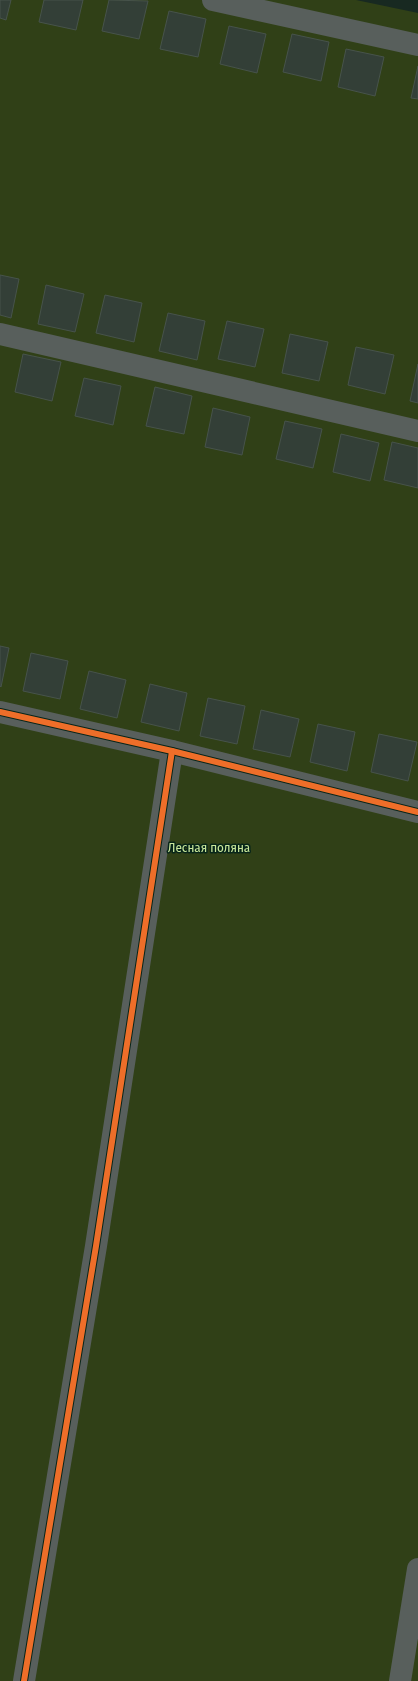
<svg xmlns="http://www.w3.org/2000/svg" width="418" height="1681" viewBox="0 0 418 1681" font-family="'Fira Sans Condensed',sans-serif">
<rect width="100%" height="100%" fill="#182921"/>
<polygon fill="#304017" points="0,0 356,0 418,13 418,1681 0,1681"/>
<g fill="#333f37" stroke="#47534b">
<polygon points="0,0 11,0 6,20 0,18"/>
<polygon points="44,0 83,0 76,30 39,22"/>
<polygon points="109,0 148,1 139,39 102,31"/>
<polygon points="169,11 206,19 198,57 160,49"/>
<polygon points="229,26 266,34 257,73 220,64"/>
<polygon points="292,34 329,42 321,81 283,72"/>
<polygon points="346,49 384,57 375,96 338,87"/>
<polygon points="418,66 418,99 411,98"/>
<polygon points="0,275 19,279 11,318 0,315"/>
<polygon points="46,285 84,294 75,332 38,324"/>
<polygon points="105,295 142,303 134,342 96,333"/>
<polygon points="168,313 205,321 197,360 159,351"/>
<polygon points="227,321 264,329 255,367 218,359"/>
<polygon points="290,334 328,342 319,381 282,373"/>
<polygon points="356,347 394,355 385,394 348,385"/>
<polygon points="23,354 61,362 52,401 15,392"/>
<polygon points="418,364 418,403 410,401"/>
<polygon points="84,378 121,386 113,425 75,416"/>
<polygon points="155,387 192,396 184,434 146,426"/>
<polygon points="213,408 250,417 242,455 205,447"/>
<polygon points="285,421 322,429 313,468 276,459"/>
<polygon points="341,434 379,443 370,481 333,472"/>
<polygon points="392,442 418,448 418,488 384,480"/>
<polygon points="0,646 9,648 1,687 0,686"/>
<polygon points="31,653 68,661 60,699 23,691"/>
<polygon points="89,671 126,680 117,718 80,709"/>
<polygon points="150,684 187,693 179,731 141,722"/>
<polygon points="208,698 245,706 237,744 200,736"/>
<polygon points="261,710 299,719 290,757 253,749"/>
<polygon points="318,724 355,732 347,771 310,762"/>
<polygon points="379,734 417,742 408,781 371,772"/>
</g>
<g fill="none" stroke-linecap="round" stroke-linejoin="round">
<g stroke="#585f5c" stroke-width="22">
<polyline points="213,0 418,45"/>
<polyline points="0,334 418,431"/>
<polyline points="0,712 172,751 418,812"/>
<polyline points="24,1681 96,1246 172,751"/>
<polyline points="400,1681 418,1569"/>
</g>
<g stroke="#072519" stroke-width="8">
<g id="cycleway">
<polyline points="0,712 172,751 418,812"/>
<polyline points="24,1681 96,1246 172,751"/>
</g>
</g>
<use href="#cycleway" stroke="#ee6e29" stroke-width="6"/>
</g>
<g text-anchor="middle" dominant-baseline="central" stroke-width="3" stroke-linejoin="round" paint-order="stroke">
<g font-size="13" fill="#c9e79b" stroke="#072519">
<text x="209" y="847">Лесная поляна</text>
</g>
</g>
</svg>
